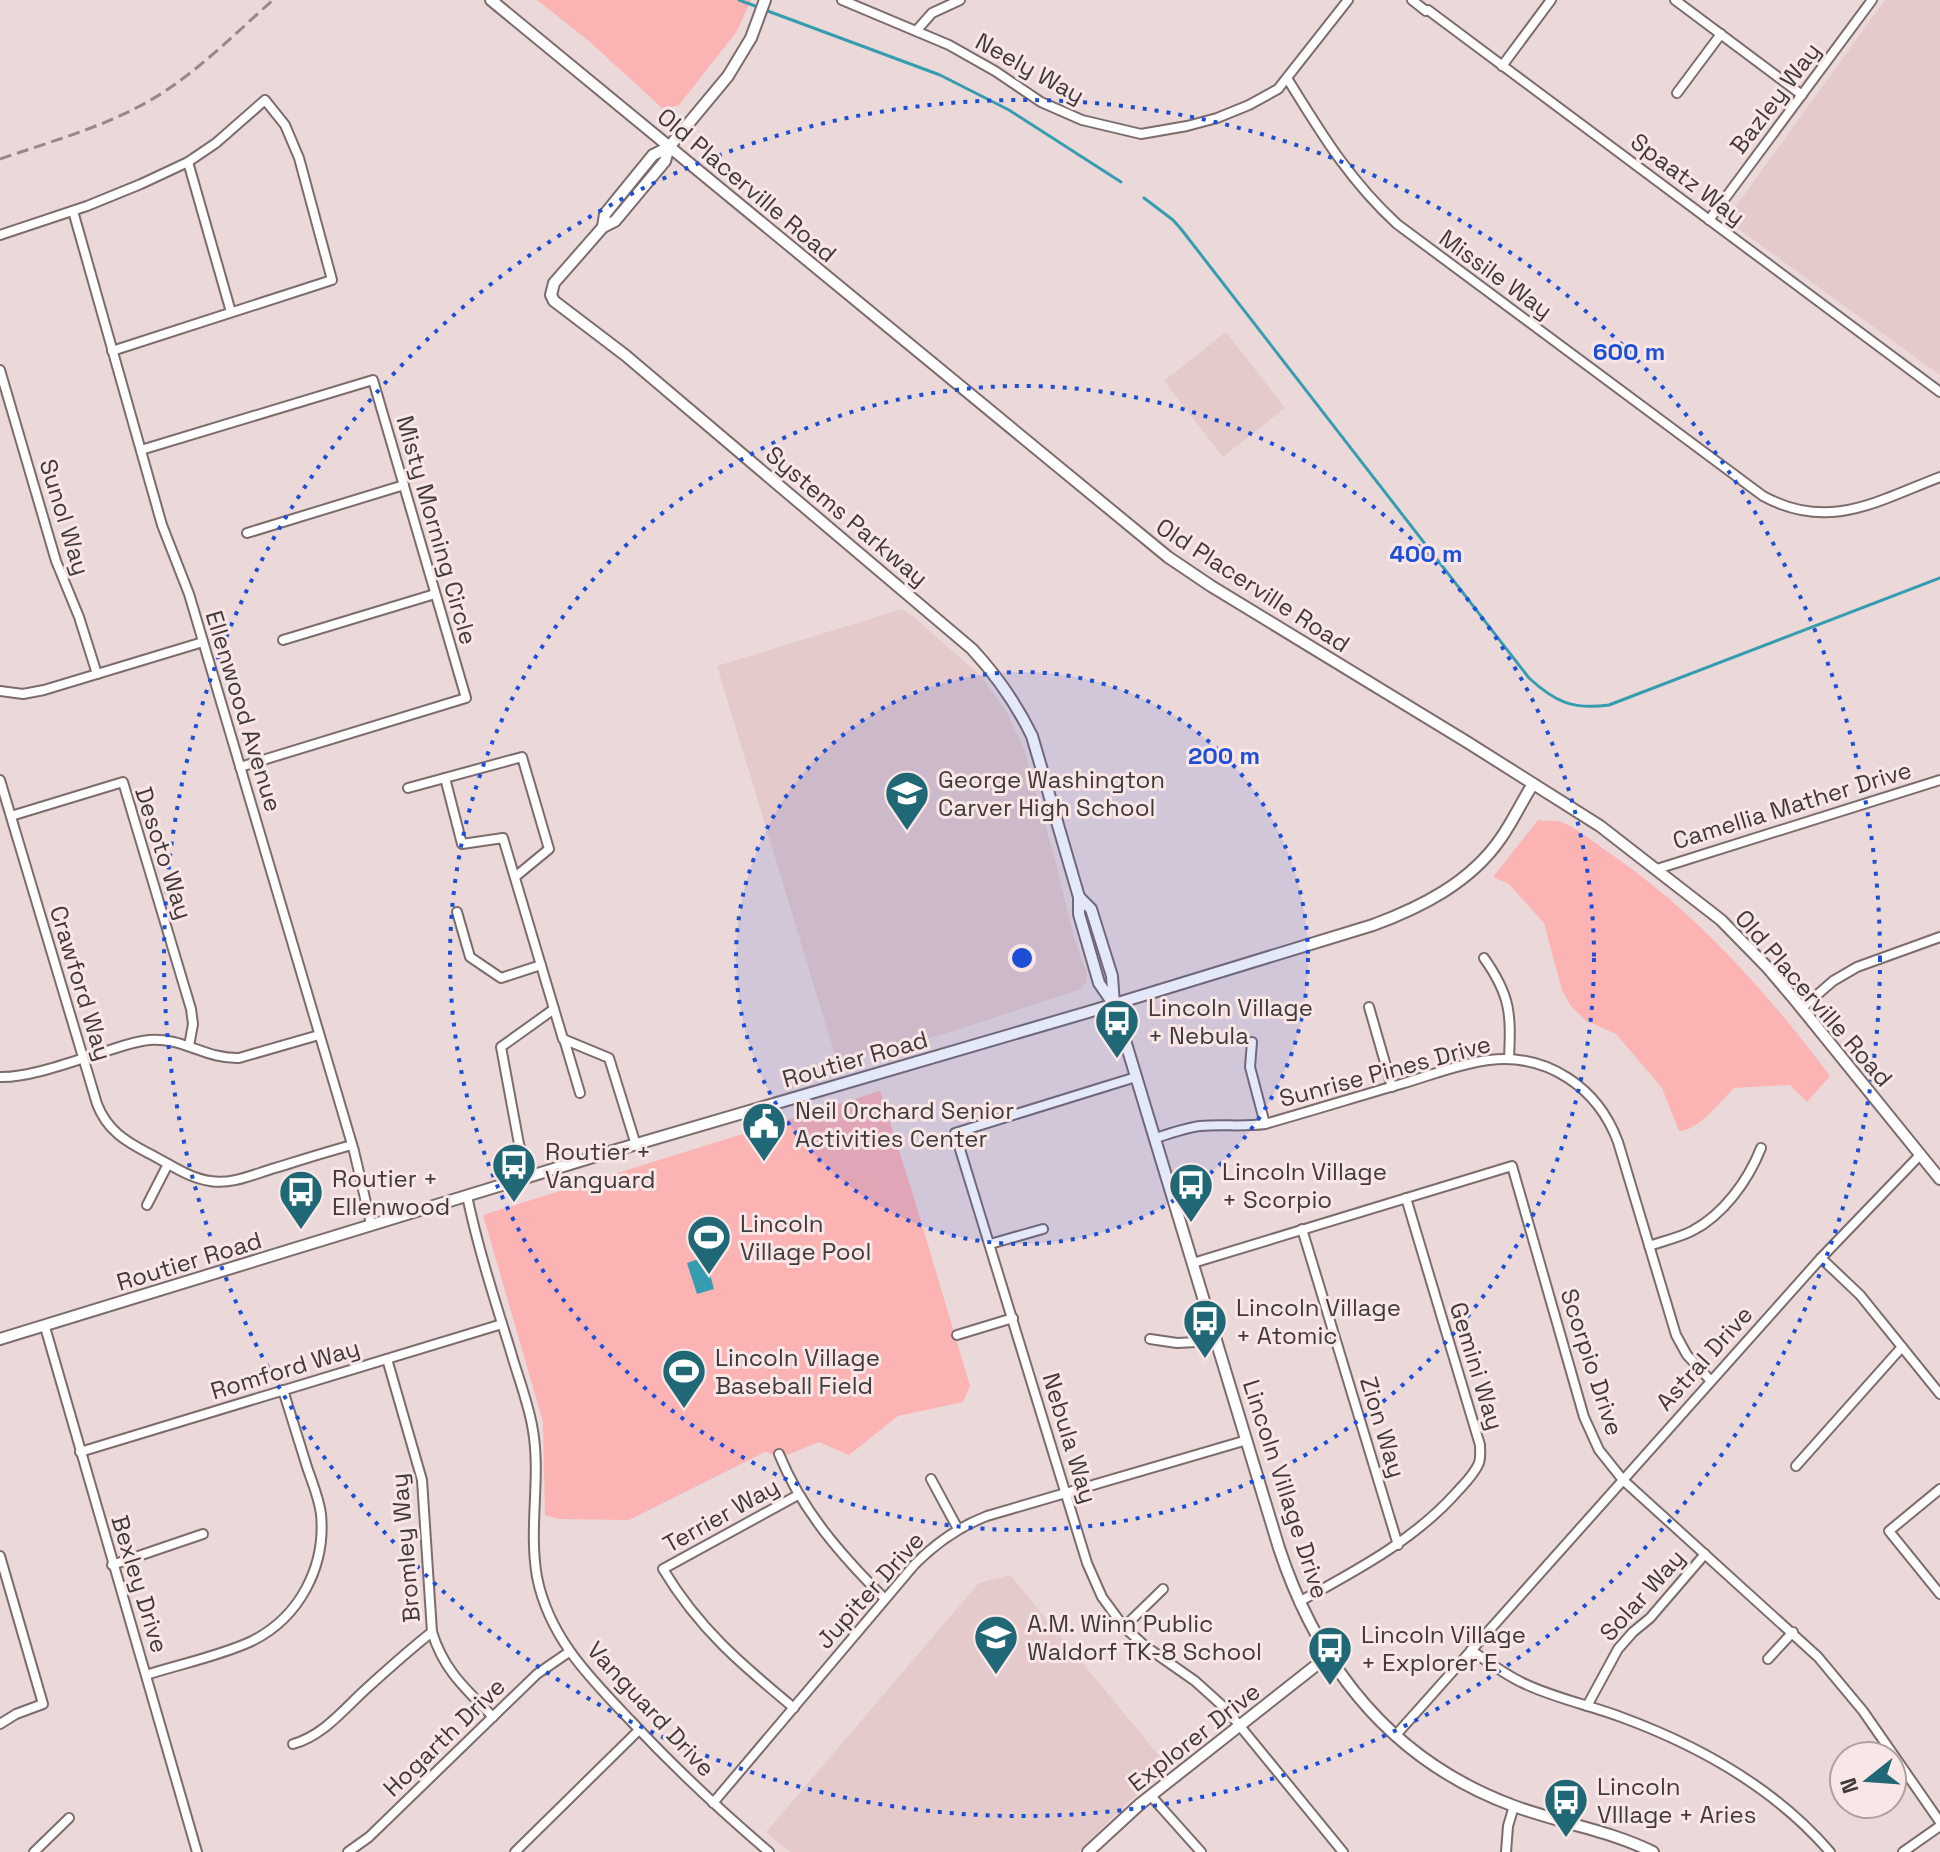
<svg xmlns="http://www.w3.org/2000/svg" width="1940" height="1852" viewBox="0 0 1940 1852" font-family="'Space Grotesk',sans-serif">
<rect width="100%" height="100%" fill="#ebd9d9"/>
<g fill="#e4caca">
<polygon points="1885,0 1940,0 1940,375 1726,220"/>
<polygon points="1226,332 1285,408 1223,457 1164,381"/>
<polygon points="902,609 915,618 981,676 1007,713 1024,749 1056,863 1073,934 1086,971 1087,981 1081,989 960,1029 838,1065 717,666"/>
<polygon points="1010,1575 1170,1769 1128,1802 1078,1852 790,1852 766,1832 979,1583"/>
</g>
<g fill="#fbb3b3">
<polygon points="537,0 751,0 737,31 679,105 663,109 589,41"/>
<path d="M1538,820C1545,821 1555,820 1562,822C1578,829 1594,842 1608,852C1695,911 1767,992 1830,1076L1807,1102L1790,1085L1734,1088C1721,1101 1698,1131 1679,1131L1662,1088L1616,1034L1585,1020L1570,1005L1562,990L1544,923L1509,884L1493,877Z"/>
<polygon points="880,1091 914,1198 970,1386 963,1402 898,1416 849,1455 819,1442 782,1457 765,1452 629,1520 558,1519 545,1515 543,1422 483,1215"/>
</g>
<polygon fill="#369db0" points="704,1248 714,1250 720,1262 708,1267 714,1289 697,1294 687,1263 701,1258 695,1254"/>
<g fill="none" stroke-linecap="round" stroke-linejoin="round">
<g stroke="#369db0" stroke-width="3">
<polyline points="739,0 758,7"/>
<polyline points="765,10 940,75 1009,110 1121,182"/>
<path d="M1144,198L1173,220L1181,229L1529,678C1555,702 1573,710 1609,705L1940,578"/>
</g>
<g stroke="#7c6c6c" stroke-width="12">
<g id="minor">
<polyline points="842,0 949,45 995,71 1041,102 1082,120 1141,134 1187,126 1217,118 1249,105 1278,89 1348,0"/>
<polyline points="1412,0 1426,11 1428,10 1940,392"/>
<polyline points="1675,0 1802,95"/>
<polyline points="916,31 932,13 960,0"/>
<polyline points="1502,66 1551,0"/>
<path d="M1287,78C1321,133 1349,180 1397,224L1763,496C1829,532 1877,501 1940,477"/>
<polyline points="1677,93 1721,34"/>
<polyline points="188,162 231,312"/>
<polyline points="73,211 162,525 189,594 354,1151 371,1224"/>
<polyline points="1709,220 1872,0"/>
<polyline points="0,235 87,206 141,184 188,162 216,143 265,100 285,125 299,158 332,280 112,351"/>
<polyline points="0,370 56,561 79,617 97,674"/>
<polyline points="141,450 373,380 466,698 240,767"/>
<polyline points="247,533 404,485"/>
<polyline points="283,640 435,594"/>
<polyline points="0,691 23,694 44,690 203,642"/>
<polyline points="445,778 462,844 503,838 563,1039 609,1058 636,1145"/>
<path d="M0,780L97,1104C107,1130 125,1141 148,1153C168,1163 188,1178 210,1181C232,1185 254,1174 275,1168C301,1160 326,1152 352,1145"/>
<polyline points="408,788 522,757 549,849 515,877"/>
<polyline points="11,816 123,782 191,1009 193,1024 189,1046"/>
<polyline points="1657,869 1940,780"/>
<polyline points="457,912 470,957 501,978 541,965"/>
<path d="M1484,958C1511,996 1511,1014 1509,1059"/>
<polyline points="1369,1007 1392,1087"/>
<polyline points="1802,1008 1833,981 1857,967 1940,937"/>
<polyline points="564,1039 580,1093"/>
<polyline points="1252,1042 1250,1067 1265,1124"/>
<path d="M0,1077C32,1078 81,1058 113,1049C125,1045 137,1041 149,1040C183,1037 205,1059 239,1058L319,1035"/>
<polyline points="1136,1077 955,1133 1087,1563 1102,1597 1124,1627 1145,1646 1195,1681 1226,1709 1343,1852"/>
<path d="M1156,1138C1171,1133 1185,1128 1200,1126C1222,1124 1243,1127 1265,1124C1311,1111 1356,1097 1401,1084C1429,1076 1461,1063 1489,1060C1548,1053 1598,1088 1618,1142L1676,1335L1687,1355L1711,1381"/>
<polyline points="530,1177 519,1144 501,1047 554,1009"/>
<path d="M467,1196C478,1248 494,1298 510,1349C517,1374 527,1399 532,1425C542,1475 528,1526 537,1577C549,1638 591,1679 632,1722C675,1768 721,1811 769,1852"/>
<polyline points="147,1205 168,1164"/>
<polyline points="1302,1229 1398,1545"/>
<polyline points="990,1244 1043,1229"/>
<path d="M1649,1246C1663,1241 1678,1238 1692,1231C1723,1215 1748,1181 1761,1148"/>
<polyline points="1821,1258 1860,1295 1940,1394"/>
<polyline points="1193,1263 1512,1166 1584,1417 1599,1450 1623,1480 1818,1657 1863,1711 1940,1822"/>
<polyline points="45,1327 197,1852"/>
<polyline points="957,1335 1013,1318"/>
<polyline points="1150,1339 1177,1343 1217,1341"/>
<path d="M387,1359L422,1480L432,1632C444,1671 466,1689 493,1717"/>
<polyline points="80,1452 502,1324"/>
<path d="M779,1454C802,1511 842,1556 885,1599"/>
<polyline points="1796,1466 1902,1347"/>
<polyline points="931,1479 958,1529"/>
<polyline points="1940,1489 1889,1531 1940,1594"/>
<polyline points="0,1556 43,1704 16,1714 0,1724"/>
<polyline points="112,1565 203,1534"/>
<path d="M1299,1602C1355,1571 1413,1541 1456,1493C1464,1484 1474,1475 1479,1463C1481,1457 1480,1451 1480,1445L1406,1198"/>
<polyline points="1124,1627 1163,1589"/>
<path d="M1471,1650C1488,1662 1504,1674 1523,1683C1554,1698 1589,1705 1621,1717C1700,1746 1774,1787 1830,1852"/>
<polyline points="1768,1659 1793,1632"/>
<path d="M146,1675C180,1664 220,1656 252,1641C300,1617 326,1566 321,1514C319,1498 312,1482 307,1467C299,1441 291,1416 283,1390"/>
<polyline points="1587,1706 1618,1649 1633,1632 1650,1618 1705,1554"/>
<path d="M794,1708C741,1664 699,1629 663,1569L798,1495"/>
<polyline points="1395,1736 1821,1258 1920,1155"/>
<path d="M293,1744C323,1736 344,1709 366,1689C388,1669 409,1650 432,1632"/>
<polyline points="1151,1796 1201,1852"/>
<path d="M713,1803L915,1564C936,1543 958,1527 987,1516L1247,1440"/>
<polyline points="34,1852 69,1818"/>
<polyline points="348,1852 369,1837 537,1674 569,1652"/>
<polyline points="515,1852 639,1730"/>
<polyline points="1506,1852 1508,1826 1514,1806"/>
<polyline points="1903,1852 1940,1826"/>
</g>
</g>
<g stroke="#7c6c6c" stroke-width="14">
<g id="tertiary">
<polyline points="491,0 1168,557 1211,586 1467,742 1600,826 1721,920 1767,967 1795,1000 1940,1179"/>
<path d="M669,147L665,161L615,221L603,227L554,283L551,295L554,301L625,355L972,649C997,676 1016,703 1032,736L1079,897V914L1099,983L1112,1002"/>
<polyline points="603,227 605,214 653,155 669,147 728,76 751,38 765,0"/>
<path d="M1079,897L1091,909L1112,976L1114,1004L1279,1548C1319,1669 1392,1761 1514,1806C1560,1823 1608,1830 1653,1852"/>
<path d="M0,1339L606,1153L1095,1010L1373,925C1422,907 1471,882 1501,838C1513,821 1522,801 1533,784"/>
<polyline points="1088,1852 1140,1804 1328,1656"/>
</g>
</g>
<use href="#minor" stroke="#fff" stroke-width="8"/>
<use href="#tertiary" stroke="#fff" stroke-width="10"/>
<path stroke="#968989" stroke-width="3" stroke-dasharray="12 6" stroke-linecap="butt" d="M0,159C46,143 94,130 138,107C189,81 231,37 273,0"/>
</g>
<circle cx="1022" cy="958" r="286" fill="#1d4ed8" fill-opacity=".12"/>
<g fill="none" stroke="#1d4ed8" stroke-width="4" stroke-dasharray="4 8">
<circle cx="1022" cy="958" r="286"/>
<circle cx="1022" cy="958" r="572"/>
<circle cx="1022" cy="958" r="858"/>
</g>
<defs>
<g id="school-pin" transform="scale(2.3)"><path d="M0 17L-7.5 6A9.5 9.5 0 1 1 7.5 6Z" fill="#206876" stroke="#f9e6e6"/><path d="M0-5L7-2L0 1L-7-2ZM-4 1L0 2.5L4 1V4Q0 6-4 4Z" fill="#fff"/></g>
<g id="bus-pin" transform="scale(2.3)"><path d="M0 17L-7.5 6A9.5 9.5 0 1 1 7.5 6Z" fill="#206876" stroke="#f9e6e6"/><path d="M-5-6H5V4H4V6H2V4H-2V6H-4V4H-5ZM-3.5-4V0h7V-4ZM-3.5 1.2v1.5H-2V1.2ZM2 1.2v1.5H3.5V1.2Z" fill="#fff"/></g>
<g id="civic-pin" transform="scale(2.3)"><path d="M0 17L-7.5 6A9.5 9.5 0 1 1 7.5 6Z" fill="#206876" stroke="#f9e6e6"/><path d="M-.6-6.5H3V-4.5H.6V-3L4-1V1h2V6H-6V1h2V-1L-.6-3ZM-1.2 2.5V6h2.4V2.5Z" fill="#fff"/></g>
<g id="stadium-pin" transform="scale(2.3)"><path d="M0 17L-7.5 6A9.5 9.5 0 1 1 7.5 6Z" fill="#206876" stroke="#f9e6e6"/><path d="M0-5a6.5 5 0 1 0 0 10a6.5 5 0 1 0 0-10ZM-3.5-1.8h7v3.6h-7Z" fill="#fff"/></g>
</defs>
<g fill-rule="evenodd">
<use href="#school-pin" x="907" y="793"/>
<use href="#bus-pin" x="1117" y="1021"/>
<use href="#civic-pin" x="764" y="1124"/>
<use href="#bus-pin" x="514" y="1165"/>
<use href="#bus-pin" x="1191" y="1185"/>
<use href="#bus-pin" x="301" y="1192"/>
<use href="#stadium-pin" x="709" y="1237"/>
<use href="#bus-pin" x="1205" y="1321"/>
<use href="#stadium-pin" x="684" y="1371"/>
<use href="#school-pin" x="996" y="1637"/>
<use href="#bus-pin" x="1330" y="1648"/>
<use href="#bus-pin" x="1566" y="1800"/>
</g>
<g text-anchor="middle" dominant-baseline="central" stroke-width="6" stroke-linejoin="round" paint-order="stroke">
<g font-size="24" fill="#413a3a" stroke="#f9e6e6">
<text transform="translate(1030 68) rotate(29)">Neely Way</text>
<text transform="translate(1775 98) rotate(-53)">Bazley Way</text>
<text transform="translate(1688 179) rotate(37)">Spaatz Way</text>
<text transform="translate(747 185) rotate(40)">Old Placerville Road</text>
<text transform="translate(1496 274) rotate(36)">Missile Way</text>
<text transform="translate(847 516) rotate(40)">Systems Parkway</text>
<text transform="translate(65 517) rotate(73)">Sunol Way</text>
<text transform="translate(437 530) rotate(74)">Misty Morning Circle</text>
<text transform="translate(1253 585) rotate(33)">Old Placerville Road</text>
<text transform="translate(244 711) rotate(73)">Ellenwood Avenue</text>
<text transform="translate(1792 805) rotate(-17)">Camellia Mather Drive</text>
<text transform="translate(164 853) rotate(72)">Desoto Way</text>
<text transform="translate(81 983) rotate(73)">Crawford Way</text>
<text transform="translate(1814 998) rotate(49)">Old Placerville Road</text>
<text transform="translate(855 1059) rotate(-16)">Routier Road</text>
<text transform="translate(1385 1071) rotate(-15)">Sunrise Pines Drive</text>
<text transform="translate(189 1261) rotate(-17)">Routier Road</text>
<text transform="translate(1704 1358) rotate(-48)">Astral Drive</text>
<text transform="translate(1592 1362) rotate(72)">Scorpio Drive</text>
<text transform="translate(1477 1366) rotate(73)">Gemini Way</text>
<text transform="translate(285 1369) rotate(-17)">Romford Way</text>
<text transform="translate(1383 1427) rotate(73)">Zion Way</text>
<text transform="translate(1070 1438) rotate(73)">Nebula Way</text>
<text transform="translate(1286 1489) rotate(72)">Lincoln Village Drive</text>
<text transform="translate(721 1515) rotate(-29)">Terrier Way</text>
<text transform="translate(405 1548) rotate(-95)">Bromley Way</text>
<text transform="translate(140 1584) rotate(73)">Bexley Drive</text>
<text transform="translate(870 1590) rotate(-48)">Jupiter Drive</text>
<text transform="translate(1642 1595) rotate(-48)">Solar Way</text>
<text transform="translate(651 1709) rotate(47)">Vanguard Drive</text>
<text transform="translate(444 1737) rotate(-44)">Hogarth Drive</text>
<text transform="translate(1194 1737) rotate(-38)">Explorer Drive</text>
</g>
<g font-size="24" fill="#413a3a" stroke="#f9e6e6" text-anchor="start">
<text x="938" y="779">George Washington<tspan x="938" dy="28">Carver High School</tspan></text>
<text x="1148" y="1007">Lincoln Village<tspan x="1148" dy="28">+ Nebula</tspan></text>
<text x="795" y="1110">Neil Orchard Senior<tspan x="795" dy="28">Activities Center</tspan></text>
<text x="545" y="1151">Routier +<tspan x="545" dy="28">Vanguard</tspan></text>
<text x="1222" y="1171">Lincoln Village<tspan x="1222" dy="28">+ Scorpio</tspan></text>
<text x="332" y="1178">Routier +<tspan x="332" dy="28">Ellenwood</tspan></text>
<text x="740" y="1223">Lincoln<tspan x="740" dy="28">Village Pool</tspan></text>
<text x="1236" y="1307">Lincoln Village<tspan x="1236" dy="28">+ Atomic</tspan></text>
<text x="715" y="1357">Lincoln Village<tspan x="715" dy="28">Baseball Field</tspan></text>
<text x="1027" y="1623">A.M. Winn Public<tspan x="1027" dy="28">Waldorf TK-8 School</tspan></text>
<text x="1361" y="1634">Lincoln Village<tspan x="1361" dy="28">+ Explorer E</tspan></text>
<text x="1597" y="1786">Lincoln<tspan x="1597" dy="28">VIllage + Aries</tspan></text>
</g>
</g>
<circle cx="1022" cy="958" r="12" fill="#1d4ed8" stroke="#f9e6e6" stroke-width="4"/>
<g font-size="24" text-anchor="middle" font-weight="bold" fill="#1d4ed8" stroke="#f9e6e6" stroke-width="6" stroke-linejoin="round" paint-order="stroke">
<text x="1629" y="360">600 m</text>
<text x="1426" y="562">400 m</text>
<text x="1224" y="764">200 m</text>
</g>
<g transform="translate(1868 1780) rotate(253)"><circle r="38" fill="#f9e6e6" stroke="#afa1a1" stroke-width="2"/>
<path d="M0-6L14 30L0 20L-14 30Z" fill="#206876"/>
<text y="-12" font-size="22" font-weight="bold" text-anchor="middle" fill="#413a3a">N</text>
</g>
</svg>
